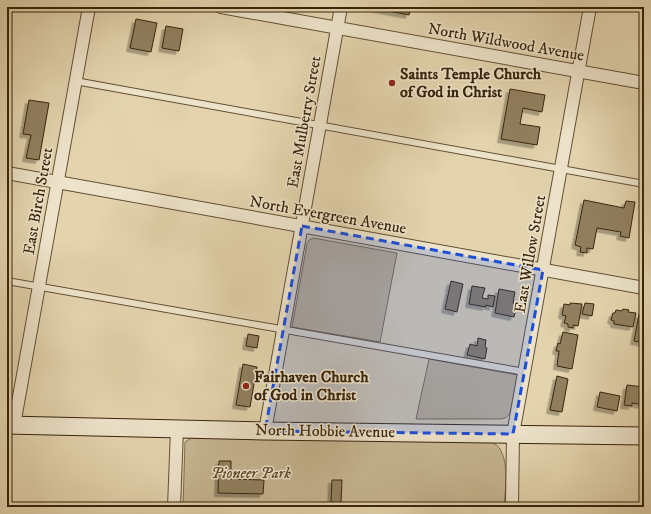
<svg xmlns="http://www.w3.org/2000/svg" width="651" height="514" viewBox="0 0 651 514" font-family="'IM FELL DW Pica',serif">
<defs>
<filter id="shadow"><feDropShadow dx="-3.5" dy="3.5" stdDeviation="0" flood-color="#0004"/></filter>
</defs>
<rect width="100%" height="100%" fill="#e3d4ae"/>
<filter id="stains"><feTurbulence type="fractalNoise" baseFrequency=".005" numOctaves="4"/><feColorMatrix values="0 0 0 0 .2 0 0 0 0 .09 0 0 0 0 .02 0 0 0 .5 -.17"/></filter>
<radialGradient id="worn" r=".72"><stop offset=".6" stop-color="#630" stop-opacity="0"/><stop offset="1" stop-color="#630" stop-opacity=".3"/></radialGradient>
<g fill="#c6b692" stroke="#7f6d4f">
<polygon points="313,238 397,253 380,342 292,327 307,244 309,240"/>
<path d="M429,359L518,375L511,410C509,416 507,418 501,419H416Z"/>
<path d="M191,438L490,441C495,444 499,446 501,451C509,465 505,492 504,507H183L185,442Z"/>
</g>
<g fill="#918060" stroke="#38240c" filter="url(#shadow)">
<polygon points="368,7 411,7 409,15"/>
<polygon points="136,19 157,23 151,52 130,48"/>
<polygon points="166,26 183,29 179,51 162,48"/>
<polygon points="510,89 545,95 542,112 523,108 520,124 540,127 537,145 501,139"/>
<polygon points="29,100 49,103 39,160 26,158 31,135 23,134"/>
<polygon points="584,200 624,208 626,201 635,202 629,238 620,236 621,232 597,228 593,249 587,248 587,253 580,252 581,247 575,245"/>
<polygon points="451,281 463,284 457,312 445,309"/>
<polygon points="472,286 485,288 482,298 488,299 488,295 495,296 493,307 486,305 486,307 469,304"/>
<polygon points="499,289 515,292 513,303 517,304 514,317 495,313"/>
<polygon points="570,303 582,304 578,326 573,325 573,328 568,327 568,324 564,323 566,316 562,315 564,304 570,305"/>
<polygon points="585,303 594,304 592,316 582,314"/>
<polygon points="623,309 629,310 628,312 636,313 633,327 614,324 614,321 611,320 613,313 615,313 616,310 622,311"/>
<polygon points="639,314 644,315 644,343 634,341"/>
<polygon points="563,332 578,335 572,369 557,366 559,351 556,351 558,343 560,344"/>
<polygon points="248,334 259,336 257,348 246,346"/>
<polygon points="7,338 11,338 7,359"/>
<polygon points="478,338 486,340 485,347 487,348 485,359 467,355 470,344 477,346"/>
<polygon points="243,364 257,367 250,407 236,405"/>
<polygon points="557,376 568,379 562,412 550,410"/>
<polygon points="627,385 644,387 644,405 632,403 632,406 624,405"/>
<polygon points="600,392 620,396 617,411 597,407"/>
<polygon points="219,461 231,461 231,479 264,480 263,494 218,493"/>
<polygon points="332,480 342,480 341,503 331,502"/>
</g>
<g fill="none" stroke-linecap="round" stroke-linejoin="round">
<g stroke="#635034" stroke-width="8">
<g id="lane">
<polyline points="75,81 644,184"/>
<polyline points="7,281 525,372"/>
</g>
</g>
<g stroke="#635034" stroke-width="14">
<g id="street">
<polyline points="221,7 644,83"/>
<polyline points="7,173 644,288"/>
<polyline points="14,425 89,7"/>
<polyline points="265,431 341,7"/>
<polyline points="174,507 177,429"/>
<polyline points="512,507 513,434 590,7"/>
</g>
</g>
<g stroke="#38240c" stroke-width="19">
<polyline id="secondary" points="7,425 265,431 644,436"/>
</g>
<use href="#lane" stroke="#ede3ca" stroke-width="6"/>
<use href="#street" stroke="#ede3ca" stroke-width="12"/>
<use href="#secondary" stroke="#ede3ca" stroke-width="17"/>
</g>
<path fill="#1d4ed8" fill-opacity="0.2" stroke="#1d4ed8" stroke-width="3" stroke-dasharray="8 5" stroke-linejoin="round" d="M302,226L543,270L513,434L265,431Z"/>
<g fill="#8f2418" stroke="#ede3ca" stroke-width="1.5">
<circle cx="392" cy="83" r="4"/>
<circle cx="246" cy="386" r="4"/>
</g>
<g text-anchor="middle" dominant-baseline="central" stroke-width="3" stroke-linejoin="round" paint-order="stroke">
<g font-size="16" fill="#38240c" stroke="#ede3ca">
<text transform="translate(506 42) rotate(10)">North Wildwood Avenue</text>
<text transform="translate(304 122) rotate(-80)">East Mulberry Street</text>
<text transform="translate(38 201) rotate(-80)">East Birch Street</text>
<text transform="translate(328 215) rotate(10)">North Evergreen Avenue</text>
<text transform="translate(530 254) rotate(-80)">East Willow Street</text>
<text transform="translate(325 431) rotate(1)">North Hobbie Avenue</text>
</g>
<g font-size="16" font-weight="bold" fill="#38240c" stroke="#ede3ca" text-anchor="start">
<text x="400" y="74">Saints Temple Church<tspan x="400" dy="18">of God in Christ</tspan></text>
<text x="254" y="377">Fairhaven Church<tspan x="254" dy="18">of God in Christ</tspan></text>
</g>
<g font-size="16" font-style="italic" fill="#5c482e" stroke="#ede3ca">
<text x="251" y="473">Pioneer Park</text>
</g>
</g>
<rect width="651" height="514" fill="none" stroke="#e3d4ae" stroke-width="24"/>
<rect x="8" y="8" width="635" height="498" fill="none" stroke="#38240c" stroke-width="2"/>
<rect x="12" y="12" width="627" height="490" fill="none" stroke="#38240c"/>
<rect width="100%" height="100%" filter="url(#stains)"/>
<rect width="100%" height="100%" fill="url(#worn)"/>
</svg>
